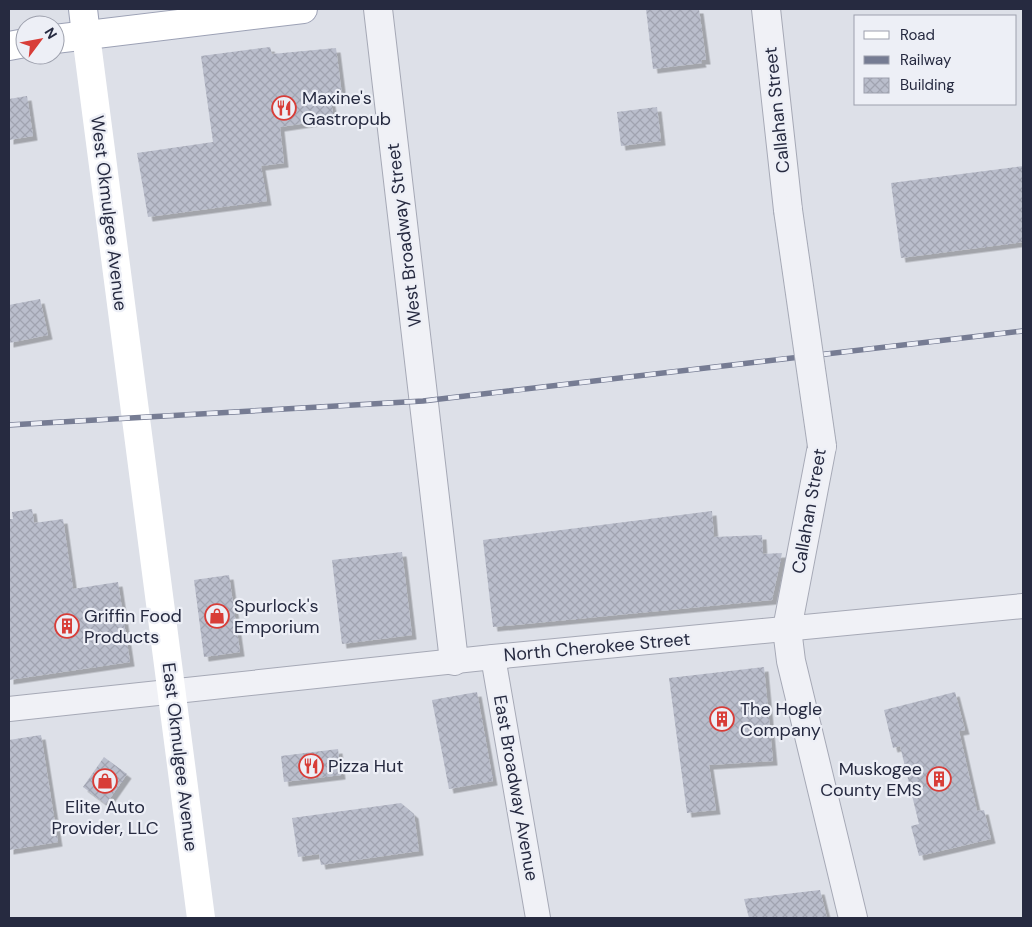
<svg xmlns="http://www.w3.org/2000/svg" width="1032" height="927" viewBox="0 0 1032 927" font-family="'DM Sans',sans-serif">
<defs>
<pattern id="building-cross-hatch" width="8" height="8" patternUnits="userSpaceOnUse" patternTransform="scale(1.25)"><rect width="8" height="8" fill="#babecc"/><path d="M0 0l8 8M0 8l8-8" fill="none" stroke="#a0a3b0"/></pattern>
<filter id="shadow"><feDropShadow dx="4.5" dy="4.5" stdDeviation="0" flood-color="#0004"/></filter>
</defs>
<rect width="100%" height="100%" fill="#dde0e8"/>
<g fill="url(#building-cross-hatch)" filter="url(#shadow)">
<polygon points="646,9 699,9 706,60 701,60 702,63 653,69"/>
<polygon points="270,47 272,54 336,48 342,95 330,97 334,119 280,127 284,163 261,166 267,201 148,217 137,153 213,142 201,56"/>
<polygon points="27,96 33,136 9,140 9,99"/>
<polygon points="657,107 661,141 621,146 617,112"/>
<polygon points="1023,166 1023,242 901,258 891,183"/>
<polygon points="40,299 48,335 9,343 9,305"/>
<polygon points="32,509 34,523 63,519 73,589 118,582 130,662 9,680 9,519 13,519 12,512"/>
<polygon points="712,511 714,537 762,535 763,554 782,553 772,600 493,627 483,540"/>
<polygon points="402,552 412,635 342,644 332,560"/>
<polygon points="229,575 240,652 204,657 194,580"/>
<polygon points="764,667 773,761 709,765 716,810 687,813 669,678"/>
<polygon points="477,692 493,781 449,789 432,700"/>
<polygon points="955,692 965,730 959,731 977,811 984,810 991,839 919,856 911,826 919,824 900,746 893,748 884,710"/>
<polygon points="41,735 58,842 9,850 9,740"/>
<polygon points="338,749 341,775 284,782 281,756"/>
<polygon points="104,757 127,774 106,804 83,787"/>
<polygon points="401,803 414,814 419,851 321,865 319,854 298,857 292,818"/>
<polygon points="820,890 827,918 749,918 744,899"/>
</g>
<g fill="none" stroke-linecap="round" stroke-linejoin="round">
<g stroke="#a6a9b6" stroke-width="26">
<g id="minor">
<polyline points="493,657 538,918"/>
<polyline points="9,709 493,657 1023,606"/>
</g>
</g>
<g stroke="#a6a9b6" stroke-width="30">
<g id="tertiary">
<polyline points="378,9 454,661"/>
<polyline points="766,9 788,210"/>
<polyline points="822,446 787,629 791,661 853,918"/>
</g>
</g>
<g stroke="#9ca1b5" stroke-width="30">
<g id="primary">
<polyline points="83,9 86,35"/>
<polyline points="55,39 303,9"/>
<polyline points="9,46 25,43"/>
</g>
</g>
<use href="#minor" stroke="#f0f1f6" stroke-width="24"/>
<use href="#tertiary" stroke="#f0f1f6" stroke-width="28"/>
<polyline stroke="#fff" stroke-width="28" points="86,35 201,918"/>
<use href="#primary" stroke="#fff" stroke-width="28"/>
<g stroke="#767c93" stroke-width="5.5">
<polyline id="rail" points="9,425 423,401 1023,331"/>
</g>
<use href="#rail" stroke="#edeff6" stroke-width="4" stroke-dasharray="11" stroke-linecap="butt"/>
<g stroke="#a6a9b6" stroke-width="30" stroke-linecap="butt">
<polyline id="tertiary-bridge" points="788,210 822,446"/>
</g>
<use href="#tertiary-bridge" stroke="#f0f1f6" stroke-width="28"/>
</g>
<defs>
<g id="restaurant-ring" transform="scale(1.25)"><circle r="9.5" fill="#edeff6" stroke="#d83d38" stroke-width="1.5"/><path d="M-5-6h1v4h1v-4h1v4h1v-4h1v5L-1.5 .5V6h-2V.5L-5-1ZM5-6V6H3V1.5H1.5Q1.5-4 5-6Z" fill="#d83d38"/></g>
<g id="shop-ring" transform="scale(1.25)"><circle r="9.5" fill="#edeff6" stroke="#d83d38" stroke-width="1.5"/><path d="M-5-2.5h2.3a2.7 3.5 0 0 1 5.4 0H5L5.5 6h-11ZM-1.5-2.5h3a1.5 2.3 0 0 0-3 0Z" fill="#d83d38"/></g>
<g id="building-ring" transform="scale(1.25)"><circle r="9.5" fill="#edeff6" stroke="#d83d38" stroke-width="1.5"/><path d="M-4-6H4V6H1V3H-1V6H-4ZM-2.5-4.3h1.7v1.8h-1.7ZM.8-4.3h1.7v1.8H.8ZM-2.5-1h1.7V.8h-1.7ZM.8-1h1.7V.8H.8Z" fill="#d83d38"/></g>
</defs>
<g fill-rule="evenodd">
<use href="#restaurant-ring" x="284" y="108"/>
<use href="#shop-ring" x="217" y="616"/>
<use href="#building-ring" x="67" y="626"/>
<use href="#building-ring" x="722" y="719"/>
<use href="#restaurant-ring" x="311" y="766"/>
<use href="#building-ring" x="939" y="779"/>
<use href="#shop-ring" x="105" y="781"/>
</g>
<g text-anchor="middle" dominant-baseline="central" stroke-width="4.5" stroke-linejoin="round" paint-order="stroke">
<g font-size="18" fill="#262a40" stroke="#edeff6" text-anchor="start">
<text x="302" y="98">Maxine's<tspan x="302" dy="21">Gastropub</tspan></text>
<text x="234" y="606">Spurlock's<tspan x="234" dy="21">Emporium</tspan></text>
<text x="84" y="616">Griffin Food<tspan x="84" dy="21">Products</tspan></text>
<text x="740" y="709">The Hogle<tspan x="740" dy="21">Company</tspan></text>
<text x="328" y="766">Pizza Hut</text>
<text x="922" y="769" text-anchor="end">Muskogee<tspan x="922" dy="21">County EMS</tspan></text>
<text x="105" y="807" text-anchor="middle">Elite Auto<tspan x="105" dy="21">Provider, LLC</tspan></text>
</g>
<g font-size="18" fill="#262a40" stroke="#edeff6">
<text transform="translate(777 110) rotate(-96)">Callahan Street</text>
<text transform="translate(109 213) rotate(83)">West Okmulgee Avenue</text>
<text transform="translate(404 235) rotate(-97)">West Broadway Street</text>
<text transform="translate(809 511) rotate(-80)">Callahan Street</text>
<text transform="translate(597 647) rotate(-5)">North Cherokee Street</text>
<text transform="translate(180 757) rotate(83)">East Okmulgee Avenue</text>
<text transform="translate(516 788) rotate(80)">East Broadway Avenue</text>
</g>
</g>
<rect width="1032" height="927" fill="none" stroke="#262a40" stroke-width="20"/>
<rect x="854" y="15" width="162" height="90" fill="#edeff6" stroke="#9da0ad"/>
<rect x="864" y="31" width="25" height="8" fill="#ffffff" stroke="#9da0ad"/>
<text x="900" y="40" font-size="15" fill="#262a40">Road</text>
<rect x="864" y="56" width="25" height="8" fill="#767c93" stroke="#9da0ad"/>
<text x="900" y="65" font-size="15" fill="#262a40">Railway</text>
<rect x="864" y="78" width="25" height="15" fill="url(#building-cross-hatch)" stroke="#9da0ad"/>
<text x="900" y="90" font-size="15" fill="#262a40">Building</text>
<g transform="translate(40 40) rotate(58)"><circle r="24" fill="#edeff6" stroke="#9da0ad"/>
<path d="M0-4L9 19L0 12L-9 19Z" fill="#d83d38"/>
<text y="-8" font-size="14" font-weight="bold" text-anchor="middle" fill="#262a40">N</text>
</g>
</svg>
